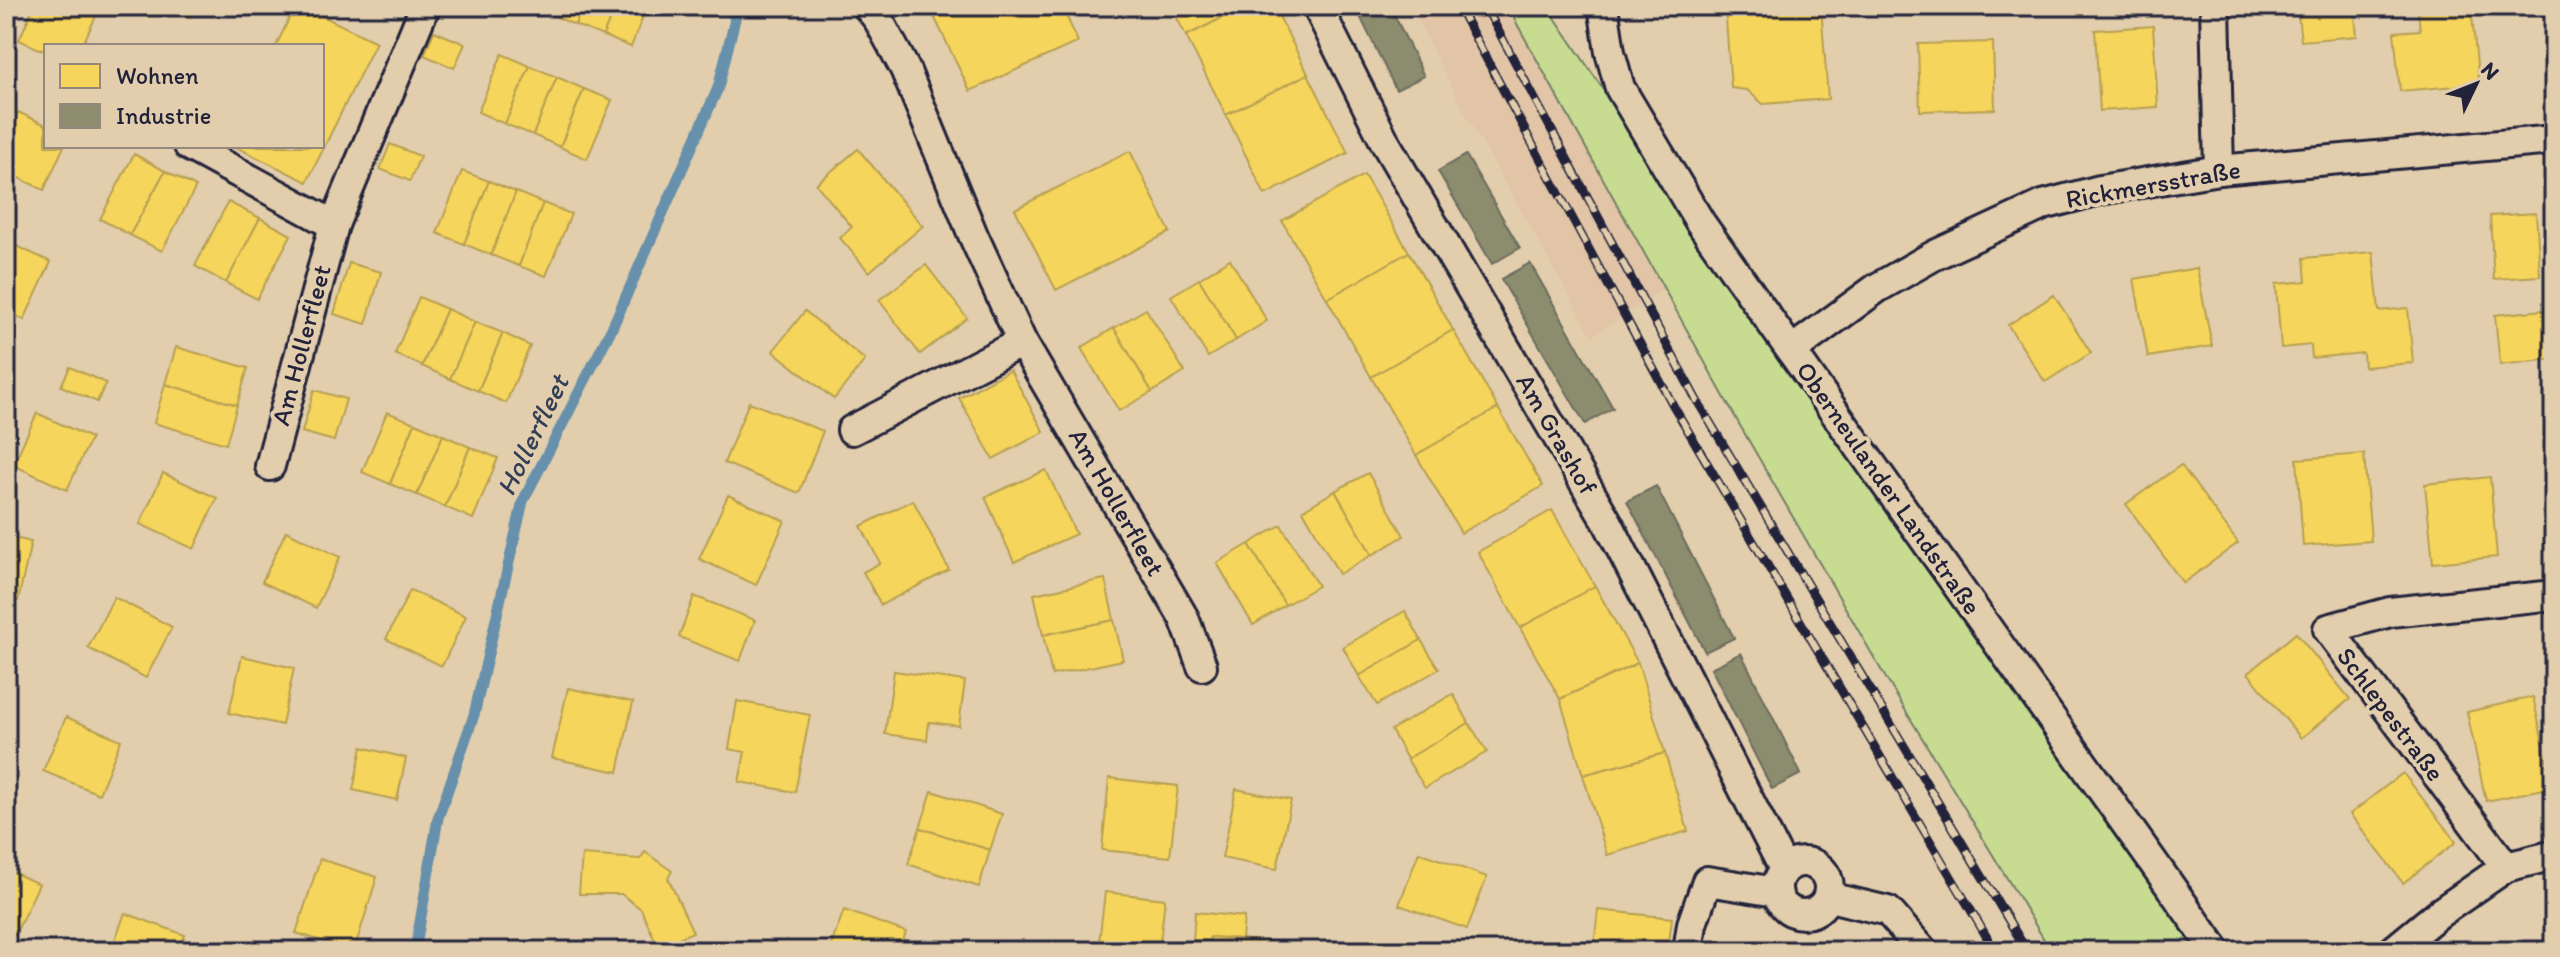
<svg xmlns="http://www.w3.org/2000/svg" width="2560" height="957" viewBox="0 0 2560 957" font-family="Itim,sans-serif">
<rect width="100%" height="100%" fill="#e2ceac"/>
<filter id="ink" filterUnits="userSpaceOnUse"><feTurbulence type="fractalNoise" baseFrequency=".0125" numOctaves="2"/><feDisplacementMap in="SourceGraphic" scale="16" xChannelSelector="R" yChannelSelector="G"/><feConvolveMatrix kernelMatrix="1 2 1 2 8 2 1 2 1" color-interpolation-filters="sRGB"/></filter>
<g filter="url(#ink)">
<polygon fill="#e2c4a6" points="1411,6 1507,6 1664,289 1592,336 1459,102"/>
<polygon fill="#c7dc91" stroke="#747f66" stroke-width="2" points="1507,6 1547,6 1783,357 2201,951 2051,951 1887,680 1738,422"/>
<g fill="#f6d55c" stroke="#b69f52" stroke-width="2">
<polygon points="34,6 73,6 96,16 82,46 46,46 46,52 19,40"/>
<polygon points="166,6 195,6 190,17"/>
<polygon points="295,6 302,6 376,42 307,182 234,146 322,146 322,46 276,46"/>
<polygon points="528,6 550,6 547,13"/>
<polygon points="550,6 583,6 575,25 547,13"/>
<polygon points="583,6 615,6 603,36 575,25"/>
<polygon points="615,6 647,6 631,47 603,36"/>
<polygon points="929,6 1062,6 1078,42 970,91"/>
<polygon points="1171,6 1246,6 1186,36"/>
<polygon points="1246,6 1274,6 1308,74 1226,115 1186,36"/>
<polygon points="1725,6 1821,6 1828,99 1763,104 1747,90 1731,88"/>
<polygon points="2297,6 2354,6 2357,36 2301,41"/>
<polygon points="2471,6 2479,84 2400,91 2394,32 2420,30 2418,12"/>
<polygon points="2543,6 2554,6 2554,65 2550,66"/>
<polygon points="2153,26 2158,107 2100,111 2095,30"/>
<polygon points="434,31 465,44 454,68 424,55"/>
<polygon points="1993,42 1995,109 1920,111 1918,44"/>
<polygon points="502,54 530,66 505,124 478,112"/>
<polygon points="530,66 557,77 533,135 505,124"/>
<polygon points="1308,74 1348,153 1265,195 1226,115"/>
<polygon points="557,77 584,89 560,147 533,135"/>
<polygon points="584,89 612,100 587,159 560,147"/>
<polygon points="18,112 46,125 46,146 64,146 44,190 6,172 6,138"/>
<polygon points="390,144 420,156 410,181 380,169"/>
<polygon points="858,149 923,226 869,272 840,238 852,227 816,184"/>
<polygon points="1130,151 1170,232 1056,290 1015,209"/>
<polygon points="134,154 165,171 130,235 100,219"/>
<polygon points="165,171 196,187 162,251 130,235"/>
<polygon points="462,171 489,181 464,244 437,233"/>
<polygon points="1364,175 1409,252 1327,299 1282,221"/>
<polygon points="489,181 516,192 491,255 464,244"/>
<polygon points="516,192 543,203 519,266 491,255"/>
<polygon points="228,202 260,218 226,283 195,266"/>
<polygon points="543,203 571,214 546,276 519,266"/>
<polygon points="2536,213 2540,276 2494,279 2490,216"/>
<polygon points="260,218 291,235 257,299 226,283"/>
<polygon points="6,241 51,262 24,320 6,311"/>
<polygon points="1409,252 1453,330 1371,377 1327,299"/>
<polygon points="2373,252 2379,311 2408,308 2413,363 2364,367 2363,353 2312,358 2311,345 2281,348 2276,284 2306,281 2304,258"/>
<polygon points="1230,259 1267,321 1236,340 1199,279"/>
<polygon points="349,263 381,272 366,324 334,314"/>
<polygon points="926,265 967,318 920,354 879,300"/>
<polygon points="2197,268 2212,346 2148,357 2134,279"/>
<polygon points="1199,279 1236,340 1208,357 1171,296"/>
<polygon points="2054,295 2091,353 2045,382 2008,325"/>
<polygon points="419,297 447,309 422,366 395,354"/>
<polygon points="447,309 475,322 450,379 422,366"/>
<polygon points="1146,309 1185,372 1152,392 1114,328"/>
<polygon points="2554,309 2554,359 2500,365 2495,315"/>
<polygon points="805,311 865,360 834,399 773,351"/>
<polygon points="475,322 503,333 478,391 450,379"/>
<polygon points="1114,328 1152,392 1119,411 1081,348"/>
<polygon points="1453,330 1498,408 1416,455 1371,377"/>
<polygon points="503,333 530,346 506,403 478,391"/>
<polygon points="176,347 248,368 237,405 165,384"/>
<polygon points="70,367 106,383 97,402 61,386"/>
<polygon points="1010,370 1044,432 993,459 959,398"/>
<polygon points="165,384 237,405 226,444 154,423"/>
<polygon points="314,390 346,399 334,441 302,432"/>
<polygon points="749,402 823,431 799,493 724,463"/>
<polygon points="1498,408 1543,486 1461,533 1416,455"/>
<polygon points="387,412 415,423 390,484 362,472"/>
<polygon points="37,413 91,438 67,490 13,465"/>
<polygon points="415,423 443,435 417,495 390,484"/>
<polygon points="443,435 470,447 445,507 417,495"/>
<polygon points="470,447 498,458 473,519 445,507"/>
<polygon points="2364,454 2371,541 2303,546 2297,459"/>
<polygon points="2181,465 2238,543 2183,583 2126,504"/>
<polygon points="1046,470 1076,534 1014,562 985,497"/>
<polygon points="163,473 217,498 194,549 140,524"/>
<polygon points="1368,473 1404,536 1372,555 1335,491"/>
<polygon points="2490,477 2497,557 2433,563 2425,484"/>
<polygon points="1335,491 1372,555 1339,574 1303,510"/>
<polygon points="728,495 785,521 756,585 699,559"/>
<polygon points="913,500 949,570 881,605 863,572 880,563 861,526"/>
<polygon points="1552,510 1595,586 1520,628 1478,552"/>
<polygon points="1281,525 1318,586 1285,605 1249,544"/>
<polygon points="286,531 340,557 316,608 262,582"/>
<polygon points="6,536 31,542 18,601 6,599"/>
<polygon points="1249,544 1285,605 1253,625 1217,563"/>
<polygon points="1105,579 1114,620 1043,635 1034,594"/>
<polygon points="1595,586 1638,663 1560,699 1520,628"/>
<polygon points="410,590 466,616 442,666 386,639"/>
<polygon points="694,596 755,620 740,661 679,637"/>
<polygon points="114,597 172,627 146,678 88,648"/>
<polygon points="1405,611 1421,640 1359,676 1343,647"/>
<polygon points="1114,620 1123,660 1052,675 1043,635"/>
<polygon points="2296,633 2350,699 2301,738 2248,673"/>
<polygon points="1421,640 1439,669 1377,705 1359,676"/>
<polygon points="242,656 294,668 282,725 229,713"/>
<polygon points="1638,663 1665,753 1583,775 1560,699"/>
<polygon points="894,671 965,681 959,726 929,722 927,740 885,734"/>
<polygon points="568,688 633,702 618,772 552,758"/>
<polygon points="1453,694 1469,723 1407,759 1391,730"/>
<polygon points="2533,697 2553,787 2486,801 2467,712"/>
<polygon points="737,701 810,715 795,792 739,782 745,752 729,749"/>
<polygon points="66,717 121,740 99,794 43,771"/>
<polygon points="1469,723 1487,752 1425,788 1407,759"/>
<polygon points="362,747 406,758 397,800 353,790"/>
<polygon points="1665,753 1688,831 1607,855 1583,775"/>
<polygon points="2403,773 2456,842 2403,883 2350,814"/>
<polygon points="1109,778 1178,786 1170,857 1102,850"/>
<polygon points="1236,789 1291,800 1277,869 1222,858"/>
<polygon points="932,791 1002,814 990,850 920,828"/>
<polygon points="920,828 990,850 979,887 908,864"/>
<polygon points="645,852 672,871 668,878 693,932 658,947 641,909 621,894 579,894 582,855 640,859"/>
<polygon points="1419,852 1487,877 1467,929 1399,905"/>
<polygon points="320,859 377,877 354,951 296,933"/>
<polygon points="6,869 39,884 15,935 6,931"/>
<polygon points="1105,892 1165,899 1159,951 1098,951"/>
<polygon points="844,910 906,932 899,951 829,951"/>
<polygon points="1598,910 1672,918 1668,951 1594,947"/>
<polygon points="1195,912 1244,917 1242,939 1210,937 1209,941 1193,940"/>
<polygon points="125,913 185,935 179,951 111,951"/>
<polygon points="1210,937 1280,942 1279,951 1209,951"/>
<polygon points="1594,947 1635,951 1593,951"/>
</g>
<g fill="#8c8c6e" stroke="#6c6c5f" stroke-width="2">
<polygon points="1355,6 1390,6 1424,76 1396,90"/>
<polygon points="1466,155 1520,248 1492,264 1438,171"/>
<polygon points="1530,263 1613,408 1585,424 1501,279"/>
<polygon points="1656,486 1734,638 1705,652 1627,501"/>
<polygon points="1741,653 1801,774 1772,789 1711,668"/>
</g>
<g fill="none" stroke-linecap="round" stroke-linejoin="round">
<polyline stroke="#6690ab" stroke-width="11" points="415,951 438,818 474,715 523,501 612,328 718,88 735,19 729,6"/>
<g stroke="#22223b" stroke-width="34">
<g id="minor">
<polyline points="867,6 878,19 905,69 973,235 1022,342 1184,618 1202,666"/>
<polyline points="1317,6 1386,144 1608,523 1784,869"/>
<polyline points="1603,6 1610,52 1620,88 1700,222 2216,951"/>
<polyline points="2215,6 2219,170"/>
<polyline points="189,146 334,225"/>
<polyline points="1791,351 1877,288 1935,255 2043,205 2100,190 2219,170 2554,140"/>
<polyline points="852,430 1022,342"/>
<polyline points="270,466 334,225 425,6"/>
<circle cx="1803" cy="888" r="26"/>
<polyline points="2506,867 2328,629 2390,612 2554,595"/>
<polyline points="1829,897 1888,911 1923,951"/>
<polyline points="1688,951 1692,924 1707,881 1776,892"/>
<polyline points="2393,951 2438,914 2506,867 2554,855"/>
</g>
</g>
<use href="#minor" stroke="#e2ceac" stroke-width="28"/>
<g stroke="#22223b" stroke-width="9">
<g id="rail">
<polyline points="1458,6 1674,407 1995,951"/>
<polyline points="1485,6 1696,399 2027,951"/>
</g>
</g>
<use href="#rail" stroke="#e2ceac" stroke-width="6" stroke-dasharray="18" stroke-linecap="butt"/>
</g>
</g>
<g text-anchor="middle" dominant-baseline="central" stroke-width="8" stroke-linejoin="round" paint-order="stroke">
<g font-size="26" fill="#22223b" stroke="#e2ceac">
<text transform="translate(2153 184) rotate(-10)">Rickmersstraße</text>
<text transform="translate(301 345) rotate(-75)">Am Hollerfleet</text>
<text transform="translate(1557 434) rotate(60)">Am Grashof</text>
<text transform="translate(1889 488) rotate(55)">Oberneulander Landstraße</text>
<text transform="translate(1117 502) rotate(60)">Am Hollerfleet</text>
<text transform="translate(2391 714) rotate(53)">Schlepestraße</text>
</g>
<g font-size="28" font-style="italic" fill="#333e57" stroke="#e2ceac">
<text transform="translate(532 435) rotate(-64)">Hollerfleet</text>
</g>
</g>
<rect width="2560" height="957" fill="none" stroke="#e2ceac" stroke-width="32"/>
<rect x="16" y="16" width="2528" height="925" fill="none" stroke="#22223b" stroke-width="3" filter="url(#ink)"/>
<rect x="44" y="44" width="280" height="104" fill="#e2ceac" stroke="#95897f" stroke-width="2"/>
<rect x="60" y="64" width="40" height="24" fill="#f6d55c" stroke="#95897f" stroke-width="2"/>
<text x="116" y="84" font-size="24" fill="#22223b">Wohnen</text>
<rect x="60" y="104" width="40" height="24" fill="#8c8c6e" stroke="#95897f" stroke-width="2"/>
<text x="116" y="124" font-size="24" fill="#22223b">Industrie</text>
<g transform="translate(2476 84) rotate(47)" stroke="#e2ceac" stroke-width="6" paint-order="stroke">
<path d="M0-6L14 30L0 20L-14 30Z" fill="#22223b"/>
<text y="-12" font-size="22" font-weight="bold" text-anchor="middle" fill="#22223b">N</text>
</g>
</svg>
